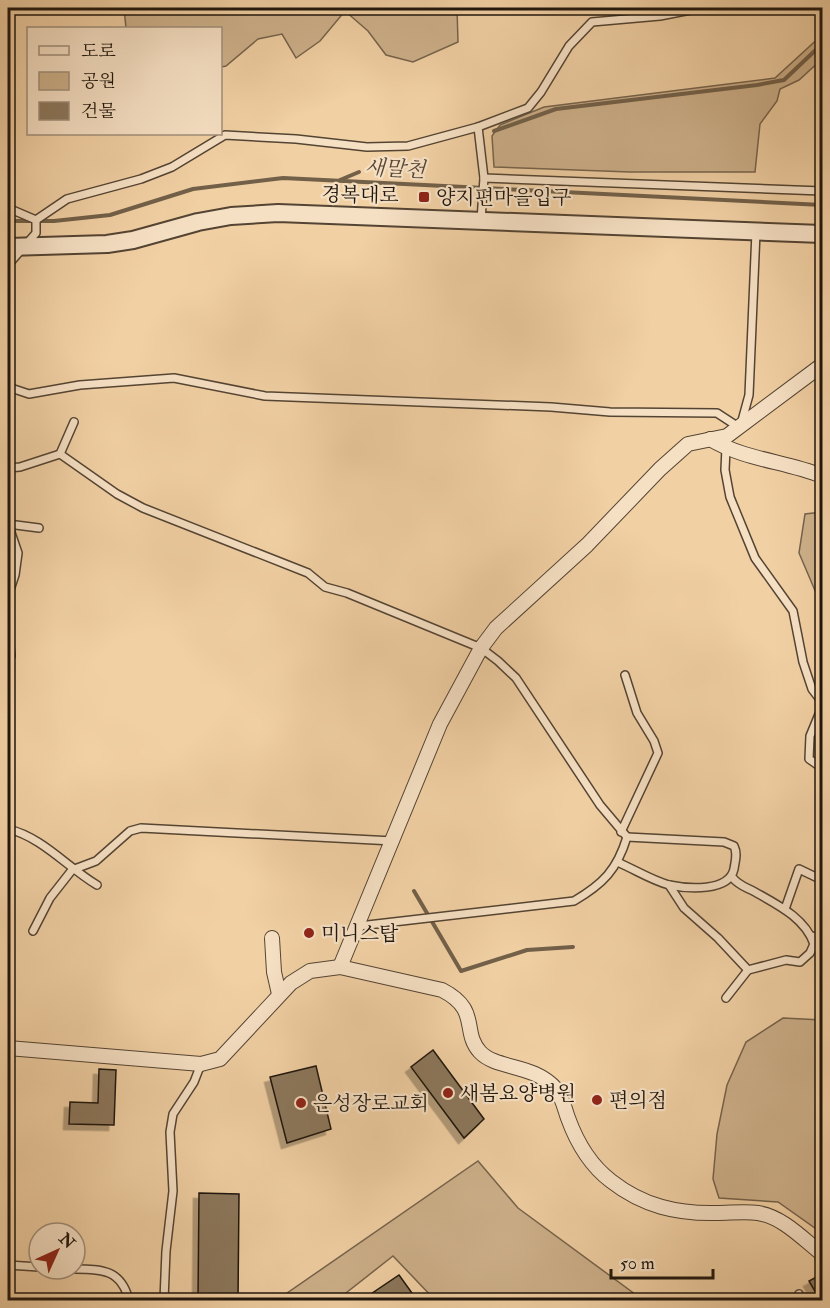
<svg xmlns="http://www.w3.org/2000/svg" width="830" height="1308" viewBox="0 0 830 1308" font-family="'IM FELL Double Pica','Noto Serif KR',serif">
<defs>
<filter id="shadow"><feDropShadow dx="-5.5" dy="5.5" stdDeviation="0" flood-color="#0004"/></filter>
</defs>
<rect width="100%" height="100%" fill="#f1d0a4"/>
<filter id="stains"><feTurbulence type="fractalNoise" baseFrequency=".00333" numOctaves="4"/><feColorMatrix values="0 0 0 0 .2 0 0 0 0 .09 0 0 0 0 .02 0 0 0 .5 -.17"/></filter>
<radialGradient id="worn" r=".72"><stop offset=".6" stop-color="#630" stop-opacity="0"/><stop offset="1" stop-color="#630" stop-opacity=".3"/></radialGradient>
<g fill="#cdb08a" stroke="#76634c" stroke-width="1.5">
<polygon points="124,8 457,8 458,42 413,62 386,55 368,31 345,11 320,41 296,58 282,34 258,39 226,66 221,67 220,28 126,28"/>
<polygon points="822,35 822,59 799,80 780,89 777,101 760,124 755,172 630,172 494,167 492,136 500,125 544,107 775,78"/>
<polygon points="822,512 822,607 799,553 805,514"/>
<polygon points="783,1018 822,1020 822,1233 778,1202 719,1198 713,1179 717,1134 727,1085 746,1042"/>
<polygon points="478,1161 518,1208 643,1300 435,1300 393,1256 337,1300 277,1300"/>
</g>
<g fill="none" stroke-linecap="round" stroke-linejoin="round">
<g stroke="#726049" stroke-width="4">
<polyline points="494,131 556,109 757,85 784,80 822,44"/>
<polyline points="340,180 359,172"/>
<polyline points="8,221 54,221 110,215 193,189 283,178 822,205"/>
<polyline points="414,891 461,971 527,950 573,947"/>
</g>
</g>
<g fill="#8c775c" stroke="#1f160d" stroke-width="1.5" filter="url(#shadow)">
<polygon points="433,1050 484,1119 464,1138 411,1067"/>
<polygon points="316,1066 331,1129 287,1143 270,1077"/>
<polygon points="99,1069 116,1070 114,1125 69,1124 70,1102 98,1103"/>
<polygon points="199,1193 239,1194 238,1300 198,1300"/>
<polygon points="822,1274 822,1300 820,1300 809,1281"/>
<polygon points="399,1275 417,1300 362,1300"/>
</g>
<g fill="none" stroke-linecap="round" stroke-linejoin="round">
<g stroke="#544433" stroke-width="10">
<g id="service">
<polyline points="478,127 484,178 481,220"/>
<polyline points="484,178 822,191"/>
<polyline points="8,208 36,220"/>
<polyline points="36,220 67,199 141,179 172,167 225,135 296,139 367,147 408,146 478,127 528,108 541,92 569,46 592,22 660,16 701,8"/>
<polyline points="8,265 36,233 36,220"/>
<polyline points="8,387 29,394 80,385 174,378 265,396 551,407 610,412 717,413 740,428 749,395 756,232"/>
<polyline points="726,448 725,470 730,497 755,558 793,611 803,662 812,689 822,702"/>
<polyline points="60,454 74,422"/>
<path d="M8,468L20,467L60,454L117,494L143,508L308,573L325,587L347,593L481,648L498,661L516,678L600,805L627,837C617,870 603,884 574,901L359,926"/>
<polyline points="8,524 39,528"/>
<polyline points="8,596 15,575 18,553 8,524"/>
<polyline points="8,627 11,656"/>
<polyline points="822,707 810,736 809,759 822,768"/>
<path d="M8,829C42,837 67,867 97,885"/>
<polyline points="621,832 658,753 654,741 637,713 625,675"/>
<path d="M617,862C634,869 651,880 669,885C688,889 729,892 734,869C735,861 738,854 734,846L724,842L627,837"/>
<polyline points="669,885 684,908 718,938 748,970"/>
<polyline points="785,909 799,869 822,880"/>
<polyline points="33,931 50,898 72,870 96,861 130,831 141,828 393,841"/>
<polyline points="811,936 822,938"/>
<path d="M726,998L748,970L786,960L800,962L810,953L814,944C805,918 778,905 755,892C746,887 739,886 732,877"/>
<polyline points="8,1265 39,1267"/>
<path d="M75,1269C103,1269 121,1270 129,1300"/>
<polyline points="799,1294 802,1300"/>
<polyline points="164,1300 166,1251 173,1191 170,1132 173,1114 194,1082 201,1064"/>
</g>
</g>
<g stroke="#544433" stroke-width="16">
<g id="minor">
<path d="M710,439C745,460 785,461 822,476"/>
<polyline points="272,938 274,972 279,994"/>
<polyline points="340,967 440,724 481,648 496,628 587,545 660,469 688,444 727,436 822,365"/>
<path d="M8,1048L201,1064L220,1059L291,983L310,971L340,967L442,990C481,1010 461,1031 480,1052C497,1070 533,1063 556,1089C562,1096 565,1110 568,1118C577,1143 590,1165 611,1181C643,1206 677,1214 717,1213C730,1213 745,1211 758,1213C783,1217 803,1239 822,1254"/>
</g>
</g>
<g stroke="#544433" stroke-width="20">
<polyline id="tertiary" points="8,247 107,244 133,240 198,222 231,216 278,213 822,234"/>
</g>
<use href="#service" stroke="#f6e0c4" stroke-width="7"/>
<use href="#minor" stroke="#f6e0c4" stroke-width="14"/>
<use href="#tertiary" stroke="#f6e0c4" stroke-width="16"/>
</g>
<g fill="#8f2418" stroke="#f6e0c4" stroke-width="2">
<rect x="418" y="191" width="12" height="12" rx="3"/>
<circle cx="309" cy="933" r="6"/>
<circle cx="448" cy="1093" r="6"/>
<circle cx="597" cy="1100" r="6"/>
<circle cx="301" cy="1103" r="6"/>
</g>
<g text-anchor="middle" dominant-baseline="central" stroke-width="4.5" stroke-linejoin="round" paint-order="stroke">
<g font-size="20" fill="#1f160d" stroke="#f6e0c4">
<text transform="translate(360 195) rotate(1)">경복대로</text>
</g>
<g font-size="20" fill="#1f160d" stroke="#f6e0c4" text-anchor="start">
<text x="436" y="197">양지편마을입구</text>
<text x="321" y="933">미니스탑</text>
<text x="460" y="1093">새봄요양병원</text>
<text x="609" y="1100">편의점</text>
<text x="313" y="1103">은성장로교회</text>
</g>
<g font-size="21" font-style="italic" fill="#574735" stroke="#f6e0c4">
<text transform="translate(395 169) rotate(3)">새말천</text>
</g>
</g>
<rect width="830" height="1308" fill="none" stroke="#f1d0a4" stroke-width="30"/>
<rect x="9" y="9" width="812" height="1290" fill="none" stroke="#1f160d" stroke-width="3"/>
<rect x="15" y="15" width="800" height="1278" fill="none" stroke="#1f160d" stroke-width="1.5"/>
<rect x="27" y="27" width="195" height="108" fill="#f6e0c4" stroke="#a08f7b" stroke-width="1.5"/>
<rect x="39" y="46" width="30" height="9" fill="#f6e0c4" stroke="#a08f7b" stroke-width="1.5"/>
<text x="81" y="57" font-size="18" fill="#1f160d">도로</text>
<rect x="39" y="72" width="30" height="18" fill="#cdb08a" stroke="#a08f7b" stroke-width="1.5"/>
<text x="81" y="87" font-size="18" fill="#1f160d">공원</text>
<rect x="39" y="102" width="30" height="18" fill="#8c775c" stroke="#a08f7b" stroke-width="1.5"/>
<text x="81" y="117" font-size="18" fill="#1f160d">건물</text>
<g transform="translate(57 1251) rotate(45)"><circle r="28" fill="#f6e0c4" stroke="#a08f7b" stroke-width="1.5"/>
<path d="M0-4.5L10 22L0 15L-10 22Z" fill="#8f2418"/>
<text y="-9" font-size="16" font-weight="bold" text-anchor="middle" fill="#1f160d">N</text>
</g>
<path d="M611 1269v9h102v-9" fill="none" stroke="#1f160d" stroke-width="3"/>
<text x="620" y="1269" font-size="18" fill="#1f160d" stroke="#f6e0c4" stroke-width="4.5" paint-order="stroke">50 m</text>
<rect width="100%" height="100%" filter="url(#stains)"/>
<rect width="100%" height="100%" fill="url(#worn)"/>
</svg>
